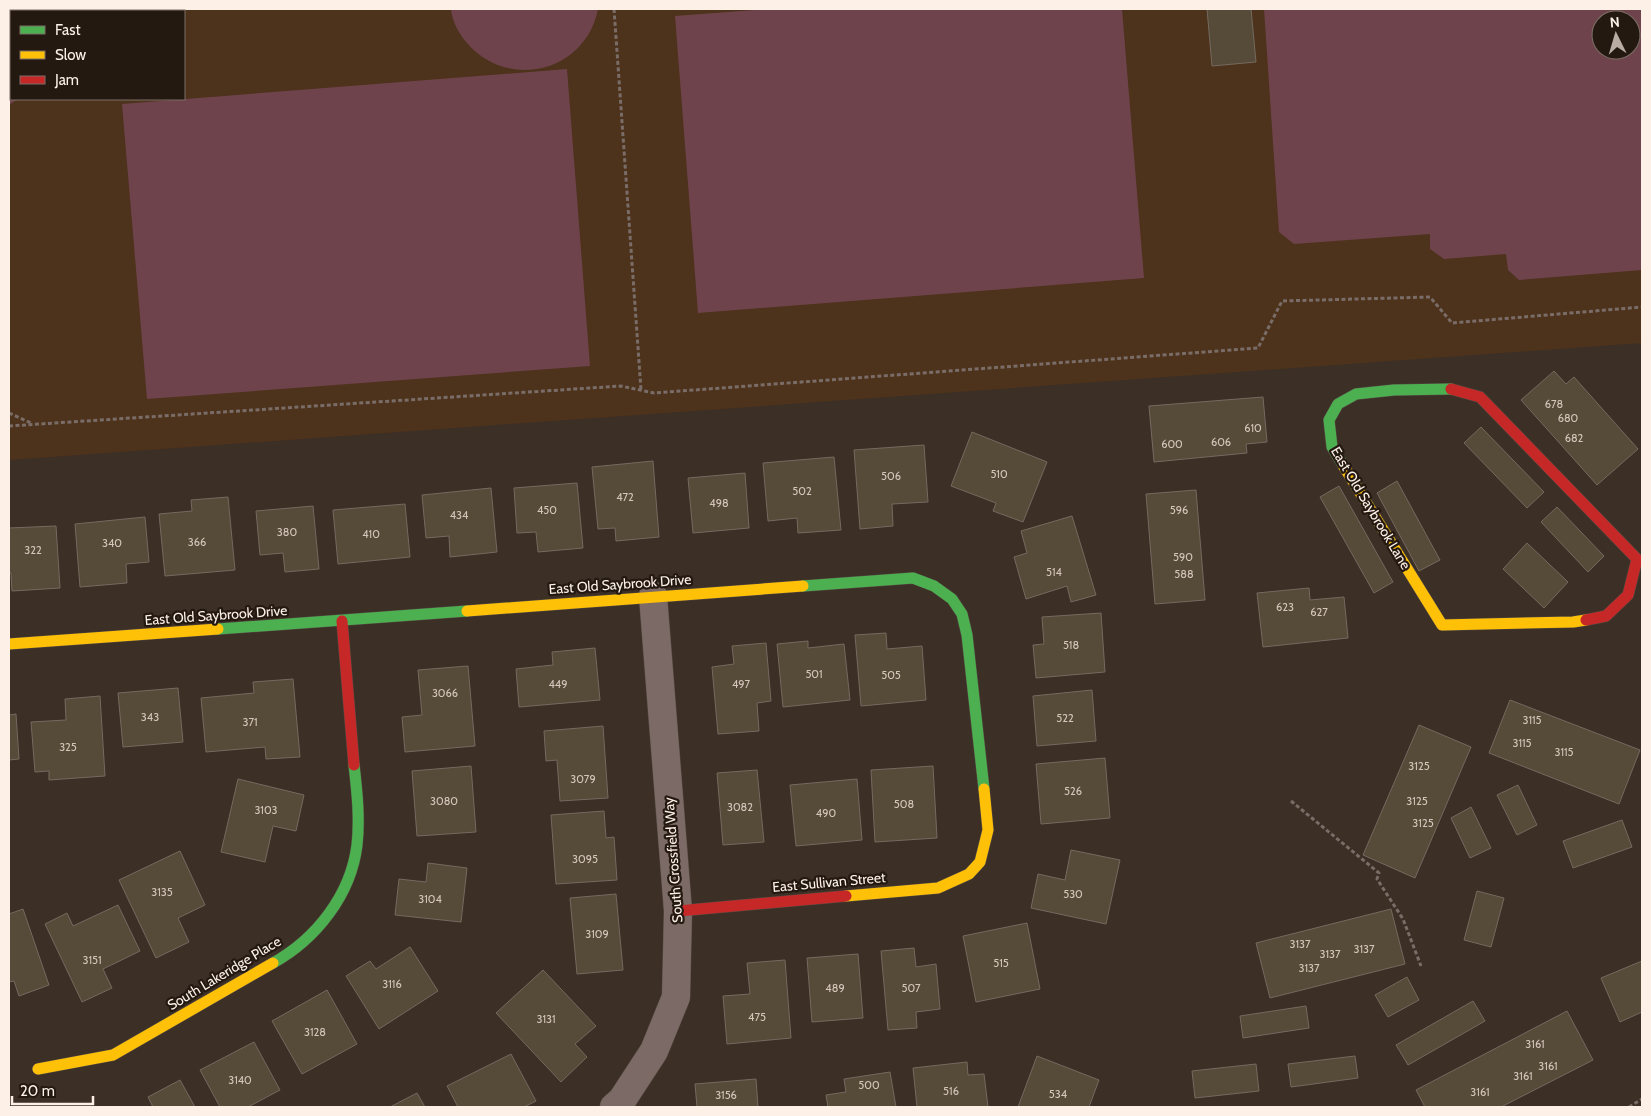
<svg xmlns="http://www.w3.org/2000/svg" width="1651" height="1116" viewBox="0 0 1651 1116" font-family="Cabin,sans-serif">
<rect width="100%" height="100%" fill="#3c2f26"/>
<path fill="#4d321c" fill-rule="evenodd" d="M9,9H1642V343L9,460ZM11,11H184V99H11ZM1601,20H1631V50H1601Z"/>
<g fill="#6f434b" fill-rule="evenodd">
<polygon points="9,9 57,9 57,11 11,11 11,99 18,99 9,105"/>
<path d="M451,9H598C586,72 508,91 467,43C459,34 452,21 451,9Z"/>
<polygon points="769,9 1122,9 1144,278 698,313 675,16"/>
<path d="M1264,9H1642V270L1519,280L1508,270L1506,254L1444,259L1430,249V234L1294,244L1279,232ZM1601,20H1631V50H1601Z"/>
<polygon points="567,69 590,366 147,399 122,104"/>
</g>
<g fill="#564a38" stroke="#746a60">
<polygon points="1207,9 1251,9 1256,62 1212,66"/>
<polygon points="1554,371 1566,384 1574,377 1638,449 1597,485 1521,400"/>
<polygon points="1263,397 1267,442 1246,444 1247,453 1154,462 1149,406"/>
<polygon points="1481,427 1544,492 1527,508 1464,443"/>
<polygon points="972,432 1047,462 1023,522 993,511 996,503 951,486"/>
<polygon points="924,445 928,502 892,504 893,526 860,529 854,450"/>
<polygon points="834,457 841,530 798,533 797,518 768,521 763,463"/>
<polygon points="653,461 659,537 616,541 615,528 598,529 592,467"/>
<polygon points="745,473 749,528 693,533 688,478"/>
<polygon points="1397,481 1440,560 1419,571 1377,493"/>
<polygon points="577,483 583,548 538,552 536,532 517,533 514,488"/>
<polygon points="1339,486 1393,582 1374,593 1320,497"/>
<polygon points="491,488 497,552 450,557 449,536 426,538 422,495"/>
<polygon points="1196,490 1205,600 1155,604 1146,494"/>
<polygon points="228,497 235,570 165,576 159,514 192,511 191,500"/>
<polygon points="405,504 410,557 338,564 333,510"/>
<polygon points="313,506 319,569 285,572 283,553 260,555 256,511"/>
<polygon points="1557,507 1604,556 1588,572 1541,522"/>
<polygon points="1072,516 1096,595 1071,602 1067,586 1026,599 1014,557 1027,553 1021,531"/>
<polygon points="145,517 149,562 126,564 127,583 80,587 75,524"/>
<polygon points="56,526 60,588 12,591 11,573 9,573 9,528"/>
<polygon points="1527,543 1568,582 1544,608 1503,569"/>
<polygon points="1309,588 1310,600 1344,597 1348,638 1263,647 1257,593"/>
<polygon points="1101,613 1105,672 1036,678 1033,645 1044,644 1042,617"/>
<polygon points="886,633 887,649 922,646 926,700 861,706 855,635"/>
<polygon points="808,641 808,648 844,644 850,700 783,707 777,644"/>
<polygon points="766,643 771,701 757,703 759,731 718,734 712,667 734,664 732,646"/>
<polygon points="595,648 600,700 519,707 516,669 553,665 552,652"/>
<polygon points="468,666 475,746 405,752 402,717 422,715 418,670"/>
<polygon points="293,679 300,757 266,759 265,747 206,752 201,698 254,693 253,682"/>
<polygon points="178,688 183,742 123,747 118,693"/>
<polygon points="1092,690 1096,741 1037,746 1033,696"/>
<polygon points="100,696 105,776 49,780 49,771 35,772 31,722 66,720 65,699"/>
<polygon points="1510,700 1640,750 1619,804 1489,753"/>
<polygon points="16,714 19,759 9,760 9,715"/>
<polygon points="1419,725 1471,747 1415,878 1363,855"/>
<polygon points="603,726 608,798 560,801 557,760 546,761 544,731"/>
<polygon points="1105,758 1110,818 1041,824 1036,764"/>
<polygon points="471,766 476,832 417,836 412,771"/>
<polygon points="933,766 937,838 875,842 871,770"/>
<polygon points="757,770 764,842 723,845 717,773"/>
<polygon points="238,779 304,795 296,831 273,826 265,862 221,852"/>
<polygon points="857,779 862,840 796,846 790,785"/>
<polygon points="1518,785 1537,825 1517,835 1497,795"/>
<polygon points="1471,807 1491,848 1470,858 1451,818"/>
<polygon points="604,811 606,838 614,837 617,880 556,884 551,815"/>
<polygon points="1622,820 1632,847 1573,868 1563,841"/>
<polygon points="1071,850 1120,860 1106,924 1031,908 1038,874 1065,880"/>
<polygon points="180,851 205,905 178,918 189,942 156,958 119,880"/>
<polygon points="428,863 467,868 461,922 395,915 399,879 426,882"/>
<polygon points="1477,891 1504,898 1491,947 1464,940"/>
<polygon points="616,894 623,970 577,974 570,898"/>
<polygon points="118,905 140,951 103,969 112,988 82,1002 45,924 67,913 73,926"/>
<polygon points="23,909 49,985 19,996 14,981 9,982 9,914"/>
<polygon points="1391,909 1405,964 1270,998 1256,943"/>
<polygon points="1027,923 1040,989 976,1002 963,936"/>
<polygon points="410,947 438,991 379,1029 346,976 370,961 376,969"/>
<polygon points="914,948 916,967 936,964 940,1009 916,1012 917,1028 888,1030 881,951"/>
<polygon points="858,954 863,1018 812,1022 807,958"/>
<polygon points="785,960 791,1038 727,1044 723,996 750,994 747,963"/>
<polygon points="1642,961 1642,1012 1620,1022 1601,978"/>
<polygon points="543,970 596,1026 575,1044 587,1057 561,1082 496,1013"/>
<polygon points="1407,977 1419,1000 1388,1017 1375,995"/>
<polygon points="327,990 357,1044 302,1074 272,1021"/>
<polygon points="1473,1001 1485,1021 1408,1065 1396,1045"/>
<polygon points="1306,1006 1309,1028 1243,1038 1240,1016"/>
<polygon points="1567,1011 1593,1060 1501,1107 1425,1107 1416,1090"/>
<polygon points="254,1042 280,1090 248,1107 220,1107 200,1070"/>
<polygon points="511,1054 536,1101 524,1107 458,1107 447,1086"/>
<polygon points="1037,1056 1099,1080 1089,1107 1018,1107"/>
<polygon points="1355,1056 1358,1078 1291,1087 1288,1064"/>
<polygon points="967,1062 968,1075 984,1074 988,1107 917,1107 913,1068"/>
<polygon points="1256,1064 1259,1091 1195,1098 1192,1071"/>
<polygon points="890,1072 896,1107 828,1107 826,1095 846,1092 844,1079"/>
<polygon points="756,1079 758,1107 697,1107 695,1084"/>
<polygon points="180,1080 195,1107 153,1107 148,1097"/>
<polygon points="417,1093 425,1107 390,1107"/>
</g>
<g fill="none" stroke-linecap="round" stroke-linejoin="round">
<g stroke="#554b43" stroke-width="29">
<polyline id="street" points="614,1107 622,1100 654,1051 676,997 678,911 653,596"/>
</g>
<g stroke="#554b43" stroke-width="12">
<g id="fast">
<polyline points="1343,465 1332,447 1329,420 1338,404 1356,394 1394,390 1451,389"/>
<polyline points="803,586 913,578 934,586 952,599 962,614 967,635 984,789"/>
<polyline points="218,629 467,611"/>
<path d="M273,963C316,939 351,895 357,845C360,819 357,791 354,765"/>
</g>
</g>
<g stroke="#554b43" stroke-width="12">
<g id="slow">
<polyline points="1343,465 1442,625 1573,622 1586,620"/>
<polyline points="467,611 803,586"/>
<polyline points="9,644 218,629"/>
<polyline points="846,896 938,888 969,874 980,862 988,830 984,789"/>
<polyline points="38,1069 113,1055 273,963"/>
</g>
</g>
<g stroke="#554b43" stroke-width="12">
<g id="jam">
<polyline points="1451,389 1480,397 1637,559 1628,595 1606,616 1586,620"/>
<polyline points="342,621 354,765"/>
<polyline points="678,911 846,896"/>
</g>
</g>
<g stroke="#7a6d68" stroke-width="3" stroke-dasharray="4 2.5" stroke-linecap="butt">
<polyline points="614,9 641,390"/>
<polyline points="9,413 31,423"/>
<polyline points="9,426 621,386 654,393 1258,348 1282,301 1430,297 1452,323 1642,307"/>
<polyline points="1291,801 1379,873 1377,879 1403,919 1421,966"/>
<polyline points="1629,1107 1642,1099"/>
</g>
<use href="#street" stroke="#7c6a66" stroke-width="28"/>
<use href="#fast" stroke="#4caf50" stroke-width="11"/>
<use href="#slow" stroke="#ffc107" stroke-width="11"/>
<use href="#jam" stroke="#c62828" stroke-width="11"/>
</g>
<g text-anchor="middle" dominant-baseline="central" stroke-width="4.5" stroke-linejoin="round" paint-order="stroke">
<g font-size="11" fill="#d3c6bb">
<text x="1554" y="404">678</text>
<text x="1568" y="418">680</text>
<text x="1253" y="428">610</text>
<text x="1574" y="438">682</text>
<text x="1221" y="442">606</text>
<text x="1172" y="444">600</text>
<text x="999" y="474">510</text>
<text x="891" y="476">506</text>
<text x="802" y="491">502</text>
<text x="625" y="497">472</text>
<text x="719" y="503">498</text>
<text x="547" y="510">450</text>
<text x="1179" y="510">596</text>
<text x="459" y="515">434</text>
<text x="287" y="532">380</text>
<text x="371" y="534">410</text>
<text x="197" y="542">366</text>
<text x="112" y="543">340</text>
<text x="33" y="550">322</text>
<text x="1183" y="557">590</text>
<text x="1054" y="572">514</text>
<text x="1184" y="574">588</text>
<text x="1285" y="607">623</text>
<text x="1319" y="612">627</text>
<text x="1071" y="645">518</text>
<text x="814" y="674">501</text>
<text x="891" y="675">505</text>
<text x="558" y="684">449</text>
<text x="741" y="684">497</text>
<text x="445" y="693">3066</text>
<text x="150" y="717">343</text>
<text x="1065" y="718">522</text>
<text x="1532" y="720">3115</text>
<text x="250" y="722">371</text>
<text x="1522" y="743">3115</text>
<text x="68" y="747">325</text>
<text x="1564" y="752">3115</text>
<text x="1419" y="766">3125</text>
<text x="583" y="779">3079</text>
<text x="1073" y="791">526</text>
<text x="444" y="801">3080</text>
<text x="1417" y="801">3125</text>
<text x="904" y="804">508</text>
<text x="740" y="807">3082</text>
<text x="266" y="810">3103</text>
<text x="826" y="813">490</text>
<text x="1423" y="823">3125</text>
<text x="585" y="859">3095</text>
<text x="162" y="892">3135</text>
<text x="1073" y="894">530</text>
<text x="430" y="899">3104</text>
<text x="597" y="934">3109</text>
<text x="1300" y="944">3137</text>
<text x="1364" y="949">3137</text>
<text x="1330" y="954">3137</text>
<text x="92" y="960">3151</text>
<text x="1001" y="963">515</text>
<text x="1309" y="968">3137</text>
<text x="392" y="984">3116</text>
<text x="835" y="988">489</text>
<text x="911" y="988">507</text>
<text x="757" y="1017">475</text>
<text x="546" y="1019">3131</text>
<text x="315" y="1032">3128</text>
<text x="1535" y="1044">3161</text>
<text x="1548" y="1066">3161</text>
<text x="1523" y="1076">3161</text>
<text x="240" y="1080">3140</text>
<text x="869" y="1085">500</text>
<text x="951" y="1091">516</text>
<text x="1480" y="1092">3161</text>
<text x="1058" y="1094">534</text>
<text x="726" y="1095">3156</text>
</g>
<g font-size="14" fill="#fdf0e7" stroke="#241911">
<text transform="translate(1371 508) rotate(59)">East Old Saybrook Lane</text>
<text transform="translate(620 584) rotate(-4)">East Old Saybrook Drive</text>
<text transform="translate(216 615) rotate(-4)">East Old Saybrook Drive</text>
<text transform="translate(673 860) rotate(-94)">South Crossfield Way</text>
<text transform="translate(829 882) rotate(-5)">East Sullivan Street</text>
<text transform="translate(224 973) rotate(-31)">South Lakeridge Place</text>
</g>
</g>
<rect width="1651" height="1116" fill="none" stroke="#fdf0e7" stroke-width="20"/>
<rect x="10" y="10" width="175" height="90" fill="#241911" stroke="#7b6f67"/>
<rect x="20" y="26" width="25" height="8" fill="#4caf50" stroke="#7b6f67"/>
<text x="55" y="35" font-size="15" fill="#fdf0e7">Fast</text>
<rect x="20" y="51" width="25" height="8" fill="#ffc107" stroke="#7b6f67"/>
<text x="55" y="60" font-size="15" fill="#fdf0e7">Slow</text>
<rect x="20" y="76" width="25" height="8" fill="#c62828" stroke="#7b6f67"/>
<text x="55" y="85" font-size="15" fill="#fdf0e7">Jam</text>
<g transform="translate(1616 35) rotate(355)"><circle r="24" fill="#241911" stroke="#7b6f67"/>
<path d="M0-4L9 19L0 12L-9 19Z" fill="#b9aca3"/>
<text y="-8" font-size="14" font-weight="bold" text-anchor="middle" fill="#fdf0e7">N</text>
</g>
<path d="M12 1096v8h81v-8" fill="none" stroke="#fdf0e7" stroke-width="2.5"/>
<text x="20" y="1096" font-size="15" fill="#fdf0e7" stroke="#241911" stroke-width="4" paint-order="stroke">20 m</text>
</svg>
